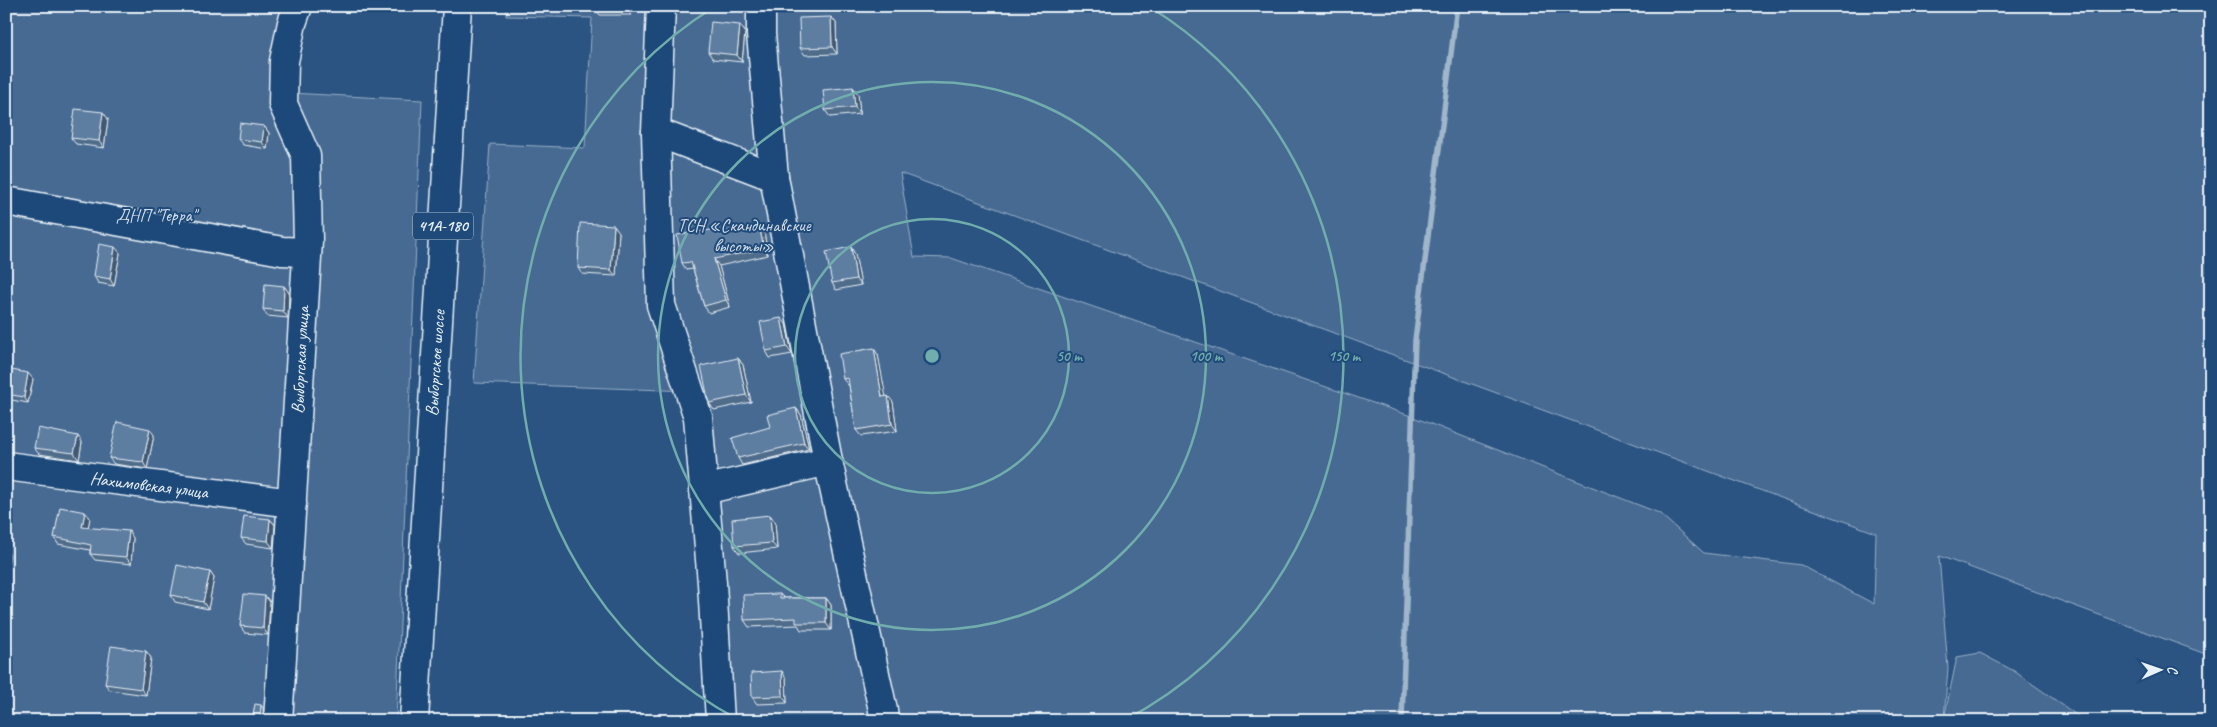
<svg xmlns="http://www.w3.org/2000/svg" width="2217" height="727" viewBox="0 0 2217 727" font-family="Caveat,sans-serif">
<rect width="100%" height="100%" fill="#2b5482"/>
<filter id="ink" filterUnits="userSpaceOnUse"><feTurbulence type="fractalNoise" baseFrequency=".02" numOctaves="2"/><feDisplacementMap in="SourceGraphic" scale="10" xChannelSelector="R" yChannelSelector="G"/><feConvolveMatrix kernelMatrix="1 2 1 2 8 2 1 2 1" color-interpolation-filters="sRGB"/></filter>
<g filter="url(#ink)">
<g fill="#476b93" stroke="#98aec6" fill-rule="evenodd">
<polygon points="6,6 298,6 290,93 422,100 396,721 6,721"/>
<path d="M506,6H2211V656L1939,556L1948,668L1944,719L1957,657L1980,653L2014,671L2085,721H718L690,391L474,383L490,144L585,148L592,18L506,16ZM900,173L1876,533L1874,604L1801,565L1704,553L1659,513L1408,415L951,258L914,257Z"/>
</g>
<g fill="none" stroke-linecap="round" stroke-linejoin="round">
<polyline stroke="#a0b6cb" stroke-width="5.5" points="1402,721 1415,340 1457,6"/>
<g stroke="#e8f1f8" stroke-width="31">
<g id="minor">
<polyline points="661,6 656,132 661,305 698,417 712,583 720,721"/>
<polyline points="761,6 761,34 774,177 828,461 883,710 884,721"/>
<polyline points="656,132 774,177"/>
<polyline points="6,201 282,251 307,252"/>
<polyline points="6,466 292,503"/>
<polyline points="704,490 828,461"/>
<polyline points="278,721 308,241 306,156 283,104 284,61 292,23 298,6"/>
</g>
</g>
<g stroke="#e8f1f8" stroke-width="31">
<polyline id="major" points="414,721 457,6"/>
</g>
<use href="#minor" stroke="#1f4a7a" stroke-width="28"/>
<use href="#major" stroke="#1f4a7a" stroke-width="28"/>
</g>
<g fill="#506c8a" stroke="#e8f1f8">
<polygon points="595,6 631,6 631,15 600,15 595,8"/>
<polygon points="831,17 836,23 837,54 805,55 800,48"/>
<polygon points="740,25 745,32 742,62 713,59 708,52"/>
<polygon points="858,94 860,114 830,117 825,110"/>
<polygon points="108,119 104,148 76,144 71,138"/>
<polygon points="264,126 269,133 267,149 243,145 238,139"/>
<polygon points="759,225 764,232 768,255 719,266 730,307 709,313 704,306 693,269 686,270 682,263 717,229 720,233"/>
<polygon points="619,232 616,276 582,274 578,268"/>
<polygon points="120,253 114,286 98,283 94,276"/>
<polygon points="855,254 861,285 836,290 832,283"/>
<polygon points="284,286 289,293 288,318 267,316 263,309"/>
<polygon points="786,324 792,354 770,358 766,351"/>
<polygon points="878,355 885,396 893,402 897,431 861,436 856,430 849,385 848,385 843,379"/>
<polygon points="738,358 743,365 751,402 714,410 709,403"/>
<polygon points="6,369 33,379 28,403 6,399"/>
<polygon points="796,408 801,415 809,449 742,465 738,458 770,427"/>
<polygon points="154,435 147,469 114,464 109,458"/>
<polygon points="82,442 79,460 39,454 34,448"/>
<polygon points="85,512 90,518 88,527 133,538 131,564 95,560 90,554 90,550 58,544 54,537"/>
<polygon points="770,515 775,522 777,549 739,553 734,546"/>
<polygon points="270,519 275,525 273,548 246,544 241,538"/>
<polygon points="210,572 214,578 208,609 175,602 171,595"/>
<polygon points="780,594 784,598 826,598 831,605 831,630 801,630 798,625 749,627 744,620"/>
<polygon points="265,596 270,602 268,635 245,633 240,626"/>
<polygon points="146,651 151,658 146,695 110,690 105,684"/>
<polygon points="786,678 787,703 757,704 752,697"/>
</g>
<g fill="#415871" stroke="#e8f1f8">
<polygon points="626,6 631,6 631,15 626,9"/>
<polygon points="831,17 836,23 837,54 832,47"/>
<polygon points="740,25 745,32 742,62 737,55"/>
<polygon points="853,87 858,94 860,114 855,107"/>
<polygon points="103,112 108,119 104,148 99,141"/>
<polygon points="264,126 269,133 267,149 262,142"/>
<polygon points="614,225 619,232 616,276 611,270"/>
<polygon points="759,225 764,232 768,255 764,249"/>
<polygon points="115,247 120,253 114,286 110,279"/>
<polygon points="851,247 855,254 861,285 856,279"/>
<polygon points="714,259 719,266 730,307 726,300"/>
<polygon points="284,286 289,293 288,318 283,311"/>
<polygon points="781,318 786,324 792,354 787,347"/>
<polygon points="874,348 878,355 887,403 882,397"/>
<polygon points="738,358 743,365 751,402 746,395"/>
<polygon points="28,373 33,379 28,403 24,397"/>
<polygon points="888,396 893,402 897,431 892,424"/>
<polygon points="796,408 801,415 809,449 804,443"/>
<polygon points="150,429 154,435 147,469 143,462"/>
<polygon points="78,436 82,442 79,460 74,453"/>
<polygon points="85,512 90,518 87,533 82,527"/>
<polygon points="770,515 775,522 777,549 772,543"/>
<polygon points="270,519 275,525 273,548 268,541"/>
<polygon points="129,531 133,538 131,564 126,557"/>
<polygon points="6,550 10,555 6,575"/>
<polygon points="210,572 214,578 208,609 203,602"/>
<polygon points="265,596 270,602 268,635 263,628"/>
<polygon points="826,598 831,605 831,630 826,623"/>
<polygon points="146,651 151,658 146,695 141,689"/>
<polygon points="782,671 786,678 787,703 783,696"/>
<polygon points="261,705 263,708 263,721 261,721 260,717"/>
</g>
<g fill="#5d7da1" stroke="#e8f1f8">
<polygon points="595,6 626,6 626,9 595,8"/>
<polygon points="831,17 832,47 800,48 799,18"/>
<polygon points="711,22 740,25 737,55 708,52"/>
<polygon points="853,87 855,107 825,110 823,90"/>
<polygon points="75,109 103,112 99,141 71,138"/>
<polygon points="240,123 264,126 262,142 238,139"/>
<polygon points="580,223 614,225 611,270 578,268"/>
<polygon points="759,225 764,249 714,259 726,300 704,306 691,262 682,263 677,235 717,229 718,234"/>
<polygon points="99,244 115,247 110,279 94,276"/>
<polygon points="851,247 856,279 832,283 826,252"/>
<polygon points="265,284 284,286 283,311 263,309"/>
<polygon points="781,318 787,347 766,351 760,322"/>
<polygon points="874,348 882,397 888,396 892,424 856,430 848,378 843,379 839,354"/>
<polygon points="738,358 746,395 709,403 701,366"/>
<polygon points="6,369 28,373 24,397 6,394"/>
<polygon points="796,408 804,443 738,458 732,438 770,427 767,415"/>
<polygon points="117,422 150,429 143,462 109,458"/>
<polygon points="38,428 78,436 74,453 34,448"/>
<polygon points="60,507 85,512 82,527 129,531 126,557 90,554 91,545 54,537"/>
<polygon points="770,515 772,543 734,546 732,519"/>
<polygon points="244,516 270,519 268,541 241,538"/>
<polygon points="177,565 210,572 203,602 171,595"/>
<polygon points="244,594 265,596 263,628 240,626"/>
<polygon points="780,594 780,598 826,598 826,623 796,623 796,618 744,620 743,595"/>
<polygon points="111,646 146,651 141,689 105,684"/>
<polygon points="782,671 783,696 752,697 751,673"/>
<polygon points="255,704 261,705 260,717 261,721 252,721"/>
<polygon points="962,715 963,721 939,721"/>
</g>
</g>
<g fill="none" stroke="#71adac" stroke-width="2.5">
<circle cx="932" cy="356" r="137"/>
<circle cx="932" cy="356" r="274"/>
<path d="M739 720A412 412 0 0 1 714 7M1150 7A412 412 0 0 1 1125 720"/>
</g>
<g text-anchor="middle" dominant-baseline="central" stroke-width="4" stroke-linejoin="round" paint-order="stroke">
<rect fill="#1f4a7a" stroke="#acbfd2" stroke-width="1" x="413" y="212.5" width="60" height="27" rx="4"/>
<g font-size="16" font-weight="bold" fill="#e8f1f8">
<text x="443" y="226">41А-180</text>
</g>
<g font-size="18" fill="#d0dde9" stroke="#1f4a7a">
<text x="156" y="215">ДНП "Терра"</text>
<text x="744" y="225">ТСН «Скандинавские<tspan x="744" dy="21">высоты»</tspan></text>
</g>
<g font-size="18" fill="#e8f1f8" stroke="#1f4a7a">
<text transform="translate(300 360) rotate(-87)">Выборгская улица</text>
<text transform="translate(435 363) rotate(-86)">Выборгское шоссе</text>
<text transform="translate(149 485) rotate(7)">Нахимовская улица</text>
</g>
</g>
<circle cx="932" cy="356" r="8" fill="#71adac" stroke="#1f4a7a" stroke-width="2.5"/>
<g font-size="15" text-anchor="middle" font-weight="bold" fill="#71adac" stroke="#1f4a7a" stroke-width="4" stroke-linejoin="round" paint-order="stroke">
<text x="1069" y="361">50 m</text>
<text x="1206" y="361">100 m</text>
<text x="1344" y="361">150 m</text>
</g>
<rect width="2217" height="727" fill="none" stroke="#1f4a7a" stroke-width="25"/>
<rect x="12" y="12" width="2192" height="702" fill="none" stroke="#e8f1f8" stroke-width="2" filter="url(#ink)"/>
<g transform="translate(2160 670) rotate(88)" stroke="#1f4a7a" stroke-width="4" paint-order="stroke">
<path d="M0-4L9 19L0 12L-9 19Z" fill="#e8f1f8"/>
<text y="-8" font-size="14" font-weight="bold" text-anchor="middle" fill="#e8f1f8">С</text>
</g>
</svg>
